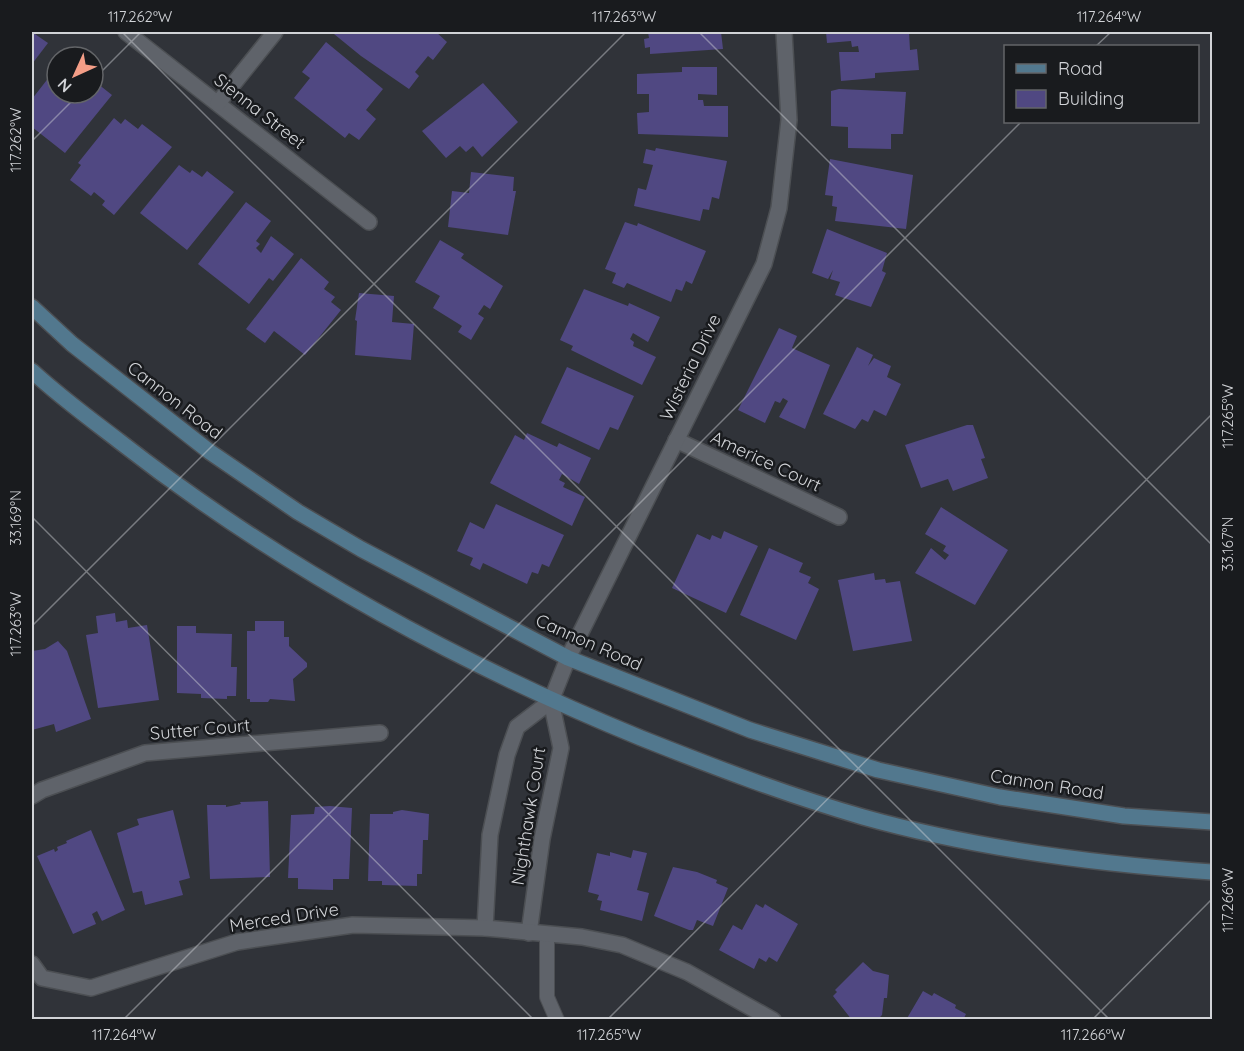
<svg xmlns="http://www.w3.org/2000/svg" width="1244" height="1051" viewBox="0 0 1244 1051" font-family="Quicksand,sans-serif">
<rect width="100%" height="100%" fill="#303339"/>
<g fill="#504882">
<polygon points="32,32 48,43 32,64"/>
<polygon points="337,32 436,32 447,42 433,60 428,56 415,72 419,76 409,89 361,56 334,34"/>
<polygon points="648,32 721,32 723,49 650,54 650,47 645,48 644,39 649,38"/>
<polygon points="826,32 909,32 910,50 917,49 919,70 875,73 875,78 841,81 839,52 859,52 858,46 852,47 851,41 827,43"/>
<polygon points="326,42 383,89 366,110 376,119 359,140 349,133 345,138 294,98 310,78 302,72"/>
<polygon points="57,67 57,93 93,93 93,80 112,95 65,153 32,127 32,99"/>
<polygon points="682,67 717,67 717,95 698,94 698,100 703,100 704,106 728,106 728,137 638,134 637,113 649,112 649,94 637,94 637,74 682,72"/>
<polygon points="483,83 518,122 482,157 473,146 466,152 460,146 446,158 422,131"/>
<polygon points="839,89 906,92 903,134 891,134 891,149 848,148 848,127 831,126 831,91"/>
<polygon points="114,118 121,124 125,119 138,129 142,124 172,147 114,215 102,205 105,201 94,192 91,196 70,180 81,165 78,163"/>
<polygon points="656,148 727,161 719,199 712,197 709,210 703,209 700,221 634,206 638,188 646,190 653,165 643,163 646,149 655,151"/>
<polygon points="830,159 913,175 906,229 835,221 837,207 832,206 833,196 825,195"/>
<polygon points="179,165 190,173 192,170 202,177 207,171 234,192 187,250 140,213"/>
<polygon points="471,172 514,177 513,191 516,191 508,235 448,227 452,191 469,193"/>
<polygon points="246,202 271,221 256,241 260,244 256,248 261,253 271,236 294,254 273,281 269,278 249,304 198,264"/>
<polygon points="625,222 637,226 638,223 706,251 692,284 686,281 682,291 676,289 671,302 627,283 624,288 612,283 616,273 605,269"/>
<polygon points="827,229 887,253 882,271 886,273 871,307 835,295 840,282 830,279 833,270 828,279 812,273"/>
<polygon points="440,240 464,254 461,258 503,286 490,309 484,305 478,314 484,318 471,340 458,332 462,326 433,308 440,296 415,282"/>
<polygon points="301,258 329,282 324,289 335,297 331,302 341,310 305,355 274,331 265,343 246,329"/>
<polygon points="584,289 628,306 629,303 660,317 648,342 633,333 630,339 634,342 633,346 656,357 642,385 571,350 573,346 560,340"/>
<polygon points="359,293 394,296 392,322 414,324 411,360 355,355 357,321 355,320"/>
<polygon points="779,328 797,336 792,348 830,365 805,429 779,417 788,401 783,398 780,403 775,401 765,423 738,410"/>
<polygon points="857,347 873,355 868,366 874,358 891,366 887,377 901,384 886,416 874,410 868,422 862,419 855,429 823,414"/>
<polygon points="567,367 634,396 618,430 610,427 599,450 541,423"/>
<polygon points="967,425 973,425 985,458 981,459 988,478 953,491 948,479 921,488 905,445"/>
<polygon points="527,433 557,447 559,443 591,458 579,484 562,474 559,480 565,483 563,487 585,497 572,526 490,483 515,435 524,440"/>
<polygon points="496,504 564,535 549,567 542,564 538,574 532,572 527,584 483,563 480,570 470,565 473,558 457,551 470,522 484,529"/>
<polygon points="941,507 1008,550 975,605 915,573 931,548 945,560 949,555 943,551 946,546 925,534"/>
<polygon points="724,531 758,546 726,613 672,588 697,534 710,540 712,535 721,539"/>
<polygon points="769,548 803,563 799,572 811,577 808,583 819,589 796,640 740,615"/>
<polygon points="874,573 875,580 885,579 886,583 900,581 912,641 853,651 838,580"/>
<polygon points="115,613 116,622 127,620 128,628 147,625 159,700 98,708 86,635 98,633 96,616"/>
<polygon points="255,621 284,621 284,637 289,637 289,646 307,663 307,667 293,679 295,701 270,699 268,702 250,702 250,699 247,699 247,631 255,631"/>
<polygon points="177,626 196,626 196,633 232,634 231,667 237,667 236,696 227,696 227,699 201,698 201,694 177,693"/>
<polygon points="58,641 67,651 91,719 56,732 54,724 32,730 32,651 45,649"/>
<polygon points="268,801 270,877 210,879 207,805 226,805 226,807 241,804 240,802"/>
<polygon points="330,806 352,808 349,879 333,879 333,890 298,889 298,878 288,878 291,815 314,814 315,807"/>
<polygon points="173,810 190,878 179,881 183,895 145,905 142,891 133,893 117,833 139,825 137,819"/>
<polygon points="402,810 429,814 428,840 423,840 422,874 417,874 417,886 382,885 382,881 368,881 370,814 393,814 393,812"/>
<polygon points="91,830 125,910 102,921 97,911 92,914 96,924 73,934 37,856 54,849 55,852 58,850 57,847 67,843 66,841"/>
<polygon points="633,850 647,853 637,890 649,893 642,921 600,910 602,901 597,900 599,895 588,892 597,853 610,856 610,852 631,858"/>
<polygon points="673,867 697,872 717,880 716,883 728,888 713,926 697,920 693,930 689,930 654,916"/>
<polygon points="756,904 763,908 765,904 768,906 798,924 777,962 769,957 766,962 759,958 754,969 719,950 733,925 742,930"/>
<polygon points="863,962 873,971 889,975 887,998 884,998 882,1015 877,1020 852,1020 833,996 837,992 835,990"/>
<polygon points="923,991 932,996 934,993 956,1005 955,1008 966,1014 963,1020 906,1020"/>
</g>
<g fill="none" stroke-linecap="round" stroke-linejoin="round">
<g stroke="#4c4f53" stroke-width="16">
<polyline id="service" points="547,935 547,997 557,1020"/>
</g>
<g stroke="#4c4f53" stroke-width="18">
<g id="minor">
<polyline points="126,32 369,222"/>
<polyline points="218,103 275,32"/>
<polyline points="676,440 839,517"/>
<polyline points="551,701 568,658 764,264 779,208 789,120 784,32"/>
<polyline points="32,796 42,790 145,753 380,733"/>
<polyline points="485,928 490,835 507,755 517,727 551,701"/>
<polyline points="529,933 542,839 561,748 551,701"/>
<polyline points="32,964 42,978 91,988 237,942 353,925 485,928 582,937 622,945 687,972 773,1020"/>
</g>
</g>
<g stroke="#4c4f53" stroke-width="18">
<g id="secondary">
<polyline points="32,307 72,344 210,452 298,512 361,549 568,658 750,730 878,770 1000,797 1124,816 1212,822"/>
<path d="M32,371C59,396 89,418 119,441C279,566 453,661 641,738C714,767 787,795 863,817C977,849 1095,864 1212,872"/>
</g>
</g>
<use href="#service" stroke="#5f636a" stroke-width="14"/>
<use href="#minor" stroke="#5f636a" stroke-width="15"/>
<use href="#secondary" stroke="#52788e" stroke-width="15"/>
</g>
<path fill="none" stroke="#d1d3d7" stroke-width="1.5" stroke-opacity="0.45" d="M122,32L1110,1020M699,32L1212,545M1096,46L1111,32M93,80L141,32M32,141L80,93M32,517L534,1020M32,626L626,32M123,1020L1021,122M607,1020L1212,414M1092,1020L1212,899"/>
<g text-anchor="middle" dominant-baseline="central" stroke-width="5" stroke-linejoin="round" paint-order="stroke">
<g font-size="18" fill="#d1d3d7" stroke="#191b1e">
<text transform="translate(260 111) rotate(38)">Sienna Street</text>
<text transform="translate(690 367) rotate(-64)">Wisteria Drive</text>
<text transform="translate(175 400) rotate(38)">Cannon Road</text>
<text transform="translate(766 461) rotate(25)">Americe Court</text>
<text transform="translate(589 642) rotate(24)">Cannon Road</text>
<text transform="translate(200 729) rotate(-5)">Sutter Court</text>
<text transform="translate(1047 784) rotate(9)">Cannon Road</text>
<text transform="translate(528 816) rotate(-81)">Nighthawk Court</text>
<text transform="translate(284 917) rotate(-9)">Merced Drive</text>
</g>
</g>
<rect width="1244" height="1051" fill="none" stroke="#191b1e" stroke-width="66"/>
<rect x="1004" y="45" width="195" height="78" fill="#191b1e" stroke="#636568" stroke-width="1.5"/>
<rect x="1016" y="64" width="30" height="9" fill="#52788e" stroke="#636568" stroke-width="1.5"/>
<text x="1058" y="75" font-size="18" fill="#d1d3d7">Road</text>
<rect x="1016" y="90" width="30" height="18" fill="#504882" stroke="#636568" stroke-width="1.5"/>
<text x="1058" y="105" font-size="18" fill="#d1d3d7">Building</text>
<g transform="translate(75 75) rotate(225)"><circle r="28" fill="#191b1e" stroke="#636568" stroke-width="1.5"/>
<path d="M0-4.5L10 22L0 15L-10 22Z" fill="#f49e87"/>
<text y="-9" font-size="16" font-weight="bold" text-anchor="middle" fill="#d1d3d7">N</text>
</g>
<rect x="33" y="33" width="1178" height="985" fill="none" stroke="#d1d3d7" stroke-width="2"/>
<g font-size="15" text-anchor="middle" fill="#d1d3d7">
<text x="140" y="22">117.262°W</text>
<text x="624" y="22">117.263°W</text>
<text x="1109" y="22">117.264°W</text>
<text transform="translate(16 140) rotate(-90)" y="5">117.262°W</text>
<text transform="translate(1228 416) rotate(-90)" y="5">117.265°W</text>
<text transform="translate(16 518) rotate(-90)" y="5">33.169°N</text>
<text transform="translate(1228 544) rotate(-90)" y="5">33.167°N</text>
<text transform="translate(16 624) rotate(-90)" y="5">117.263°W</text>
<text transform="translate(1228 900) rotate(-90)" y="5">117.266°W</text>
<text x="124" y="1040">117.264°W</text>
<text x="609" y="1040">117.265°W</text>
<text x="1093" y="1040">117.266°W</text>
</g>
</svg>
